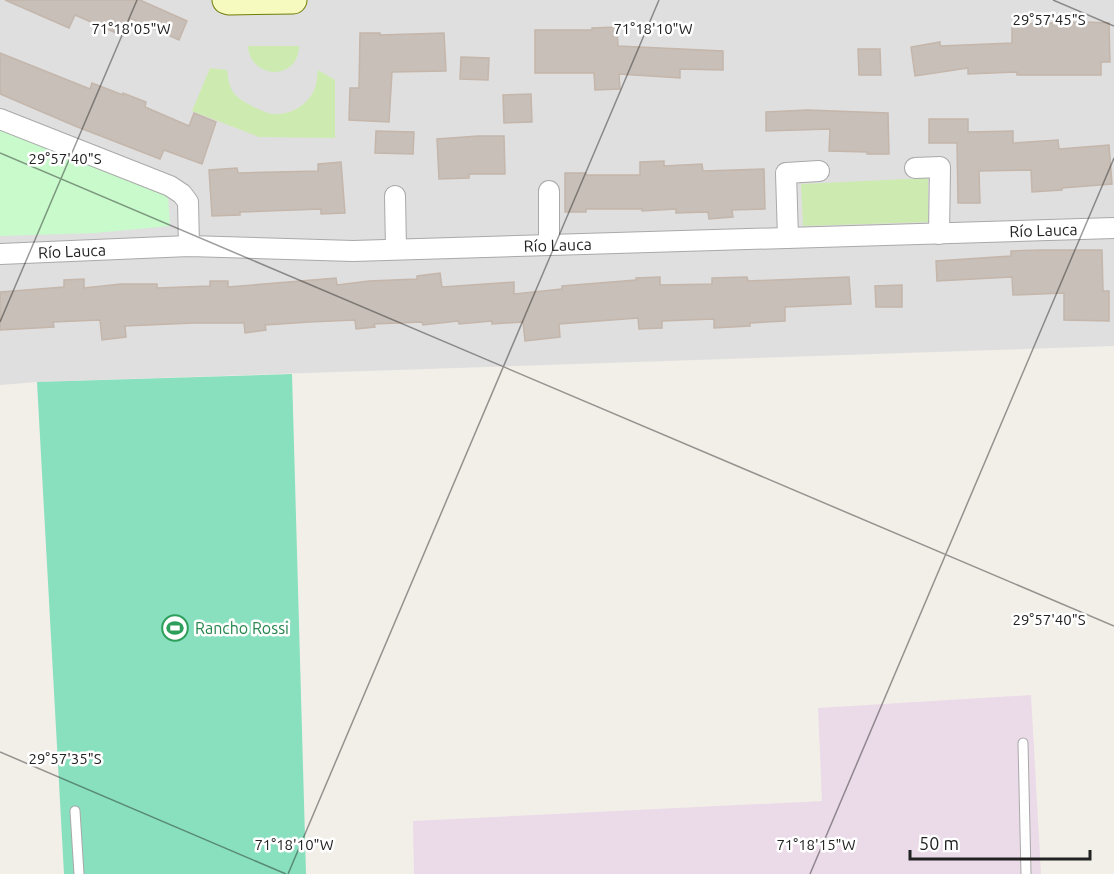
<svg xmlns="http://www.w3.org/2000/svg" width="1114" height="874" viewBox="0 0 1114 874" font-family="Ubuntu,sans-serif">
<rect width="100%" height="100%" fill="#f2efe9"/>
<polygon fill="#e0dfdf" points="0,0 1114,0 1114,346 37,382 0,385"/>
<polygon fill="#ebdbe8" points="1031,695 1041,874 414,874 413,821 822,801 818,708"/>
<g fill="#cdebb0">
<path d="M248,46H299C299,81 250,80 248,46Z"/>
<path d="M210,68L227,70C228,77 229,86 233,92C239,100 248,104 256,108C262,111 271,115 278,114C295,114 313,100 316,84C317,80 317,74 318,70L335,80V138L259,137L192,111Z"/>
<polygon points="928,178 928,222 803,226 801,184"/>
</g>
<polygon fill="#c8facc" points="0,127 168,195 170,226 95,233 0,236"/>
<polygon fill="#88e0be" points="292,374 306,874 64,874 37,382"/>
<g fill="#c7bfb8" stroke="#c4b6ab" stroke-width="1.5">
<polygon points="5,0 140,0 187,21 179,40 130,18 123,36 75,15 69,28"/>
<polygon points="1087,22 1109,23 1110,62 1101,62 1101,75 1017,75 1017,72 968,74 968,68 915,76 911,47 940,42 940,46 1012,43 1012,24"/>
<polygon points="617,27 618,46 723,51 723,70 680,69 680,78 619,74 620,89 595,90 594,73 535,73 535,30 592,30 592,28"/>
<polygon points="360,33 380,33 380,35 444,33 446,71 392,72 389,122 349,120 350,88 359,88"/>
<polygon points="858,49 880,49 881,75 859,75"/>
<polygon points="0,53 90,89 92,83 123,95 123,93 146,102 145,107 189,126 194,113 216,122 202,164 164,150 160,159 75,126 0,94"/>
<polygon points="461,57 489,58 488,80 460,79"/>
<polygon points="531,94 532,122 504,123 503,95"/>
<polygon points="807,110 888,113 889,154 867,154 867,152 829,151 830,129 766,131 766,112"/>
<polygon points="929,119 968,119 968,132 1013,131 1013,143 1058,140 1059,149 1109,145 1112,184 1062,188 1062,190 1032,192 1031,170 979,171 980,203 958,203 957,143 929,143"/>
<polygon points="376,131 414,132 413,154 375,153"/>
<polygon points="478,136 504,136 505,174 469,174 469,178 439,179 437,139"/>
<polygon points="664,161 664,166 702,164 703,171 764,169 765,209 732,210 733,217 709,219 708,212 676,213 676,209 642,211 642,209 586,209 586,212 565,212 565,173 586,173 586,175 640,175 640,162"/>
<polygon points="341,162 345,213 321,214 321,209 240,212 240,215 212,216 209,170 237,168 238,173 318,171 318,164"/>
<polygon points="1040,250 1102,250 1103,291 1109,291 1109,321 1064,320 1064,293 1013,295 1012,277 937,281 936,261 1011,256 1011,251"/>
<polygon points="440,273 442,287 514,282 514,294 562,289 562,286 636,280 636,278 660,277 660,285 712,284 712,278 747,277 748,281 849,277 851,304 785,307 785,321 750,323 750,326 714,328 714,319 662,321 662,328 639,329 638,318 559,324 560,337 525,341 523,322 492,324 492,321 459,324 458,321 423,325 422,322 374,324 375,327 356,329 355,320 310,322 265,325 266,330 245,333 244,323 194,323 125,326 126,337 102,340 100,320 53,322 54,327 0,330 0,292 64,287 64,280 84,279 84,288 121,284 157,284 157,288 210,286 210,281 228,281 228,287 336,278 337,285 369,281 417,279 417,276"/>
<polygon points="902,285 902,307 876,307 875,286"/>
</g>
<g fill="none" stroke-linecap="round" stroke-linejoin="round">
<g stroke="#a9a9a9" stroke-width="11">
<g id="lane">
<polyline points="1023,743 1026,874"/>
<polyline points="75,811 79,874"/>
</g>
</g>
<g stroke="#a9a9a9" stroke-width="22">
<g id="street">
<polyline points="0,119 170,186 182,194 188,202 189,246"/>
<polyline points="915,168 940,167 939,234"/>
<polyline points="395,196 396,249"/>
<polyline points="788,238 786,173 819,171"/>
<polyline points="549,245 549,191"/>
<path id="s1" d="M0,254L189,246L353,251L1114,228"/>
</g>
</g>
<g stroke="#707d05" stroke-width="29">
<polyline id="secondary" points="226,0 229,1 293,0"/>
</g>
<use href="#lane" stroke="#fff" stroke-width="9"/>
<use href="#street" stroke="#fff" stroke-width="20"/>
<use href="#secondary" stroke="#f7fabf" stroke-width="27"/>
</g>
<path fill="none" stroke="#222" stroke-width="1.5" stroke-opacity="0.45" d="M1053,0L1114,26M0,153L1114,626M0,322L137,0M0,752L286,874M288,874L659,0M810,874L1114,158"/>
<defs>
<g id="stadium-ring" transform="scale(1.35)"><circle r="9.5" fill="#fff" stroke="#2e9e5b" stroke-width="1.5"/><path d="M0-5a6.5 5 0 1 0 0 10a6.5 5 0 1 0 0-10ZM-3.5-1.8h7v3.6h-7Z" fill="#2e9e5b"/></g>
</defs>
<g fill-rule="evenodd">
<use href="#stadium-ring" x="175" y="628"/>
</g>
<g text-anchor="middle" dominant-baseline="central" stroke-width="5" stroke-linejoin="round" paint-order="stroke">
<g font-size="16" fill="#222" stroke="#fff">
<text stroke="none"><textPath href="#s1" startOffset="1044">Río Lauca</textPath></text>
<text stroke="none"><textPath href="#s1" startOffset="558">Río Lauca</textPath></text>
<text stroke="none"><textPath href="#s1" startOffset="72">Río Lauca</textPath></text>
</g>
<g font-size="16" fill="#27864d" stroke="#fff" text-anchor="start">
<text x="195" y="628">Rancho Rossi</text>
</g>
</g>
<g font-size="15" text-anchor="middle" fill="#222" stroke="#fff" stroke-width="5" stroke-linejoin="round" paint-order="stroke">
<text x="1049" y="25">29°57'45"S</text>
<text x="653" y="34">71°18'10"W</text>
<text x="131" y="34">71°18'05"W</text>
<text x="65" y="164">29°57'40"S</text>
<text x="1049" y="625">29°57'40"S</text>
<text x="65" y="764">29°57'35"S</text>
<text x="294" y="850">71°18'10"W</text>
<text x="816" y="850">71°18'15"W</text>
</g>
<path d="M910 850v9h180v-9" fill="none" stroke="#222222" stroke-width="3"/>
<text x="919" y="850" font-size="18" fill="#222222" stroke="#ffffff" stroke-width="4.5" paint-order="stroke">50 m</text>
</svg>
